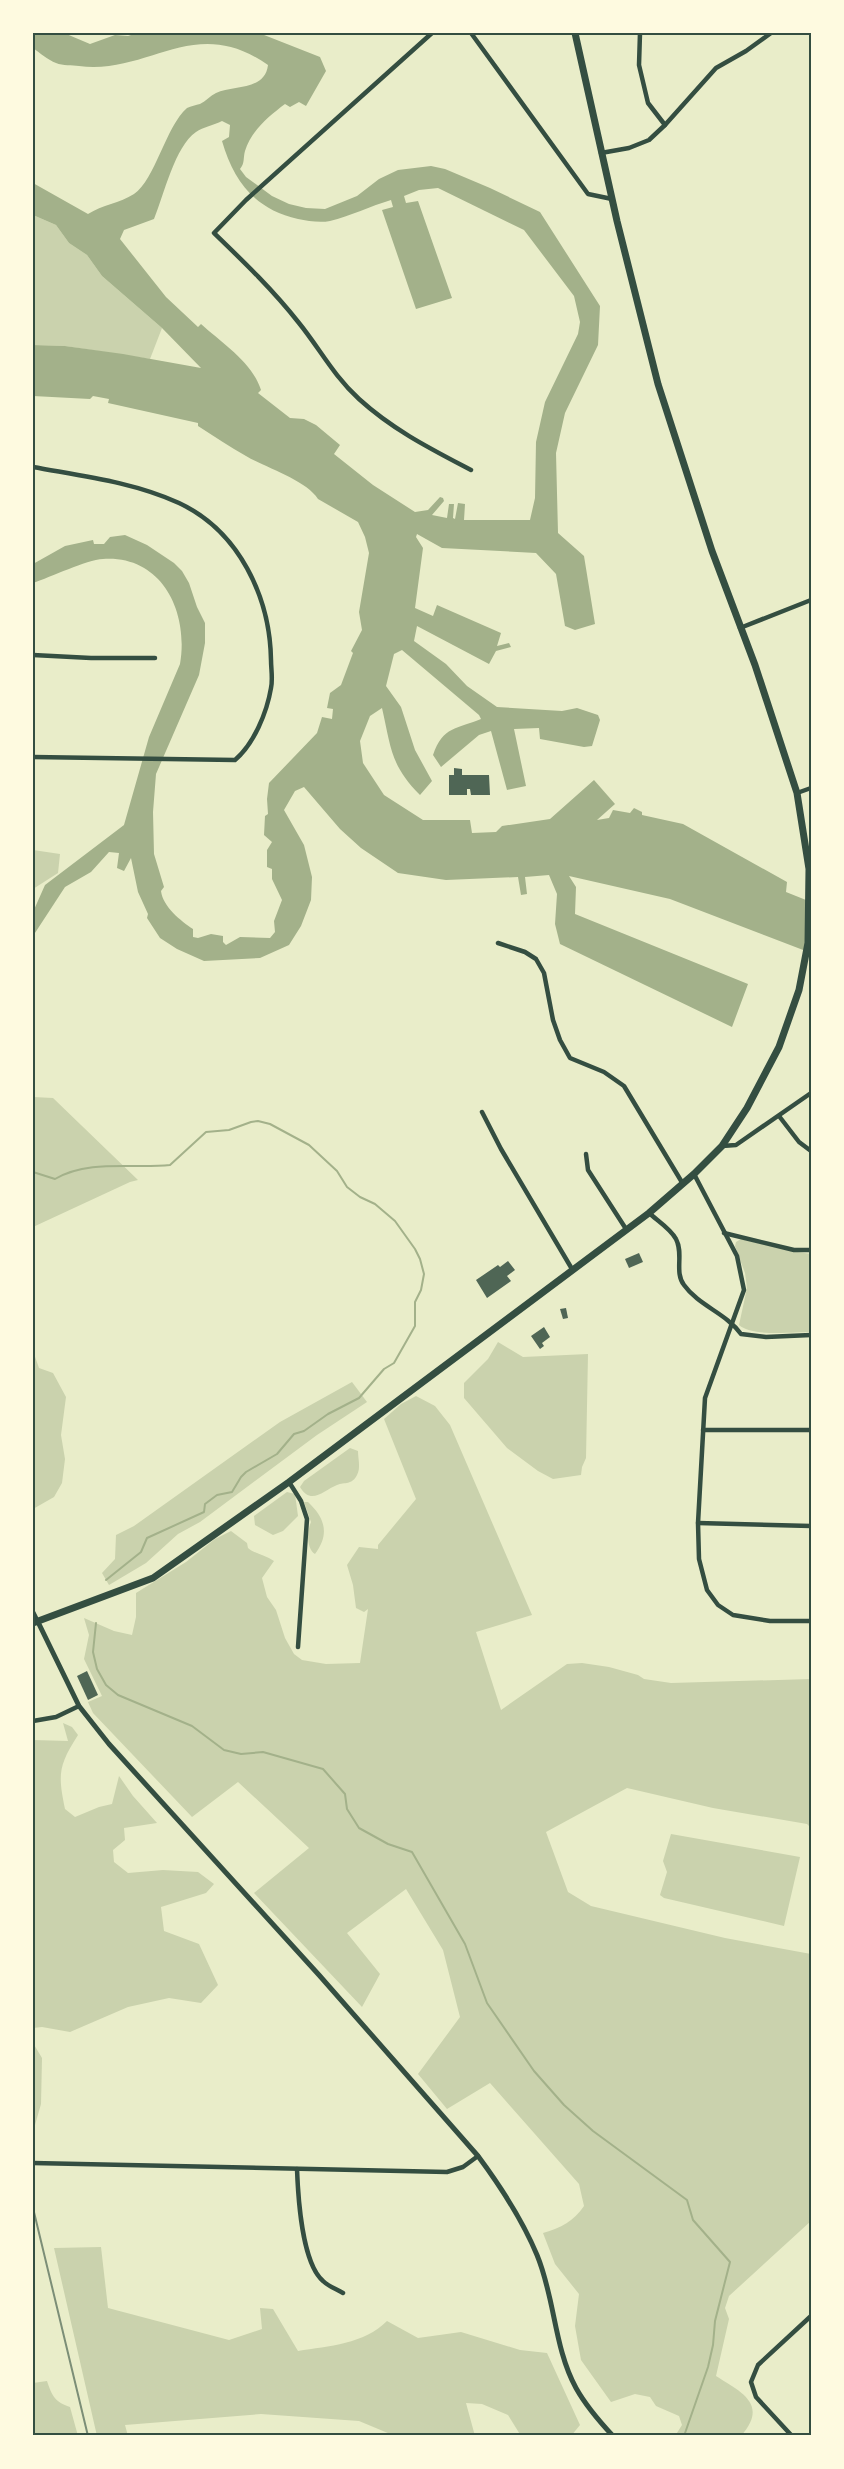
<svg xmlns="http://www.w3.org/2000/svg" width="844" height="2469" viewBox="0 0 844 2469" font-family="'PT Sans',sans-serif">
<rect width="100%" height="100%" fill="#e9edc9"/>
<g fill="#cad2ad">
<polygon points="33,215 56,225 69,243 87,255 102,276 162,328 150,359 65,346 33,345"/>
<polygon points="33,850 60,854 58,873 33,889"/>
<polygon points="33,1097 53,1098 138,1180 130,1182 33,1227"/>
<path d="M741,1239L791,1251L811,1254V1332C792,1332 753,1337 739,1325L747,1288L745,1273L735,1246L736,1242Z"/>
<polygon points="498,1342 523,1357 588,1354 586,1458 582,1467 581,1475 553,1479 538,1471 507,1448 464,1398 464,1383 488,1359"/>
<polygon points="33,1351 39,1368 53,1373 66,1397 61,1435 65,1459 62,1483 54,1497 33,1509"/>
<polygon points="352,1382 367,1402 317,1435 200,1522 178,1534 146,1563 109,1585 102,1573 115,1559 116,1535 134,1526 280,1422"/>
<path d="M416,1396L435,1406L450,1425L532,1615L476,1632L501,1710L567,1664L582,1663L609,1667L638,1675L644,1679L671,1683L811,1679V1828L807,1824L713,1808L627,1788L546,1832L568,1892L591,1906L725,1938L811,1954V2221L729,2296L725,2308L729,2319L716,2376C741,2392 769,2404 741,2436H675L682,2425L679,2416L656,2406L650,2397L635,2394L611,2402L581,2360L575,2326L579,2294L555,2264L543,2233C561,2228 574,2221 584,2206L579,2184L490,2083L447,2109L418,2074L460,2017L443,1950L406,1889L347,1933L380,1974L362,2007L254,1893L309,1848L238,1782L192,1817L93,1713L88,1702L102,1696L84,1659L89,1635L84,1618L114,1631L132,1635L136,1617V1593L186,1562L215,1539L231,1531L247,1543L248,1548C255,1554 265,1555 274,1561L262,1578L267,1597L276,1610L285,1638L294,1654L302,1660L326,1664L360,1663L368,1609L364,1612L356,1608L353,1585L347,1565L359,1547L378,1549V1545L416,1499L384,1419L401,1404Z"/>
<path d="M350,1448L358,1451C358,1459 361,1468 357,1475C352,1485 345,1482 337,1485C324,1490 311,1506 300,1487L304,1481Z"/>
<polygon points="287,1492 295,1494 298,1516 283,1531 273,1535 255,1525 254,1516"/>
<path d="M304,1502H308C325,1518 330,1534 315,1554C306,1548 307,1531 311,1522Z"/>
<path d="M63,1723L72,1727L78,1735C58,1766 58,1775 65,1809L75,1817L99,1807L112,1804L119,1776L133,1796L157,1823L124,1828L125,1840L113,1850L114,1862L128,1873L163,1870L198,1872L214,1884L206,1893L161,1907L164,1931L199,1944L218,1985L201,2003L169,1998L128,2007L70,2032L42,2027L33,2028V1740L68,1741Z"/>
<polygon points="671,1834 800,1857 784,1926 664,1898 660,1895 667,1872 663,1861"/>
<polygon points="33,2043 42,2058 41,2104 33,2132"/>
<path d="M101,2247L108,2308L229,2340L262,2329L260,2308L273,2309L298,2351C329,2346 364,2344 387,2321L418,2338L461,2332L520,2350L547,2353L580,2425L571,2436H521L508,2415L482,2404L466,2403L475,2436H395L359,2421L261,2414L125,2425L128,2436H97L54,2248Z"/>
<path d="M47,2381C52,2396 55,2402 70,2407L78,2436H33V2383Z"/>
</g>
<path fill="#a3b18a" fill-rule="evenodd" d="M33,33H64L90,44L115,35L128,36L137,33H259L320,57L326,71L306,106L299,102L290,107L285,104C269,116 251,131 245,151C243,158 245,163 240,169L246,177L272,196L289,204L306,208L325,209L357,196L379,179L398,170L431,166L445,169L490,188L540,212L600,306L598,345L565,413L556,453L558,533L584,556L595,624L575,630L565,626L556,574L536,553L442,548L417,534L416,537L423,548L415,608L433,616L437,605L501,633L497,646L509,643L511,647L496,651L489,664L417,626L414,641L446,664L467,686L497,707L562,711L577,708L598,715L600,720L592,746L584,747L540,739L539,728L514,729L526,786L507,790L491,731L479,735L441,767L433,755C443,726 457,729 481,719L479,715L402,650L394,654L386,686L401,707L415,750L432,781L420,795C390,765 391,747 382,708L370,716L360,741L363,763L384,795L423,820H470L472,833L496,832L502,826L550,819L594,780L615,804L597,820L609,818L613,810L630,813L634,808L642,812V815L683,824L787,882L786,892L811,902V953L670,899L569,876L576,887L575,914L748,984L732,1027L560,944L555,924L557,894L549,875L525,877L527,894L521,895L518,877L446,880L398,873L361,848L340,829L304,787L295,791L284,810L304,845L312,877L311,900L301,926L289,945L260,958L204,961L177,949L160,938L147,918L148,914L138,892L131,858L124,871L117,868L119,853L109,852L91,872L65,887L33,936V912L45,885L124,825L149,737L180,664C189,612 162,555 103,559C86,560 51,577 33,583V564L65,546L93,540L94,544H104L110,537L125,535L147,545L174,563L182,571L189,583L197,607L205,623V643L199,675L156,774L153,812L154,854L164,887L161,891C163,907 181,921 193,929V937L198,938L211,934L223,936V942L226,945L240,937L270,938L275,932L274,921L282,900L272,879V869L267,867V850L272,842L264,835L265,816L268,814L267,799L269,783L317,733L322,717L332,719L333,709L327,708L330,693L341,685L353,653L351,651L362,630L359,612L369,553L365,537L358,522L318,499C306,480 266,468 246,456C230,447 214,436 198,426V423L108,403L109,399L93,396L90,399L33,396V345L65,346L123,354L201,368L162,328L102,276L87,255L69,243L56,225L33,215V183L88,214C102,205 120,203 134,194C155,180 166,126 187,108C191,106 196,105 200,104C206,101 210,96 216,93C233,85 265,91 268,65C194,13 150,75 79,66C72,65 63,66 56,63C48,60 40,53 33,48ZM222,121L230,125L229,137L222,141C234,182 255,209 298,219C308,221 320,223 330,221C350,216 371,206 391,200L393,207L382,210L416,309L452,298L418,201L406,203L404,196L419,190L438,188L524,230L574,296L580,322L578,334L545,402L536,442L535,498L530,520H464L465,504L458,503L455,519L453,518L454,504H449L447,518L432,515L444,501L443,498L440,497L428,510L415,512L373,485L334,454L340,445L316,425L304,419L290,418L258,393L261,390C252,362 222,343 201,324L198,327L166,297L120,239L124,230L154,219C164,195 175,146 196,132C203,127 214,125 222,121Z"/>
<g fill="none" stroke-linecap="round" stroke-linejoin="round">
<g stroke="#a3b18a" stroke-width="2">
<path d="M33,1172L55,1179C89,1159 133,1169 170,1165L206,1132L229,1130L251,1122L258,1121L270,1124L309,1145L337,1171L347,1187L360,1197L375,1204L395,1221L415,1249L420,1259L424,1274L421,1290L415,1302V1326L394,1363L384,1369L359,1398L328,1414L304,1431L294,1434L277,1454L246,1472L241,1477L232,1492L217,1495L205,1504L204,1512L147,1538L141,1552L106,1580"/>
<polyline points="96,1623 93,1652 97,1669 106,1685 118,1695 192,1726 224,1750 241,1754 263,1752 323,1769 345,1794 347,1809 359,1828 388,1844 412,1852 465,1944 487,2003 534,2071 564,2105 593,2131 687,2200 693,2220 730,2262 715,2321 713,2345 708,2367 684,2436"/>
</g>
</g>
<g fill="#4f6655">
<polygon points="454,768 462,769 462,775 489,775 490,795 471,795 470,789 467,789 467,795 449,795 449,775 454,775"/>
<polygon points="639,1253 643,1262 629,1268 625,1259"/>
<polygon points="508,1261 515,1270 507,1276 511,1281 487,1298 476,1280 498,1265 500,1267"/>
<polygon points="566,1308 568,1318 563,1319 560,1309"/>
<polygon points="544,1327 550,1337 542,1343 544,1346 540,1349 531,1336"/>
<polygon points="87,1671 98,1695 88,1700 77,1676"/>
</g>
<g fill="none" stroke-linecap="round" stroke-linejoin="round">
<g stroke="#344e41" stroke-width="4.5">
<path d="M432,33L246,200L214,233C244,262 273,290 299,323C320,349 333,375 359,399C393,430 431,449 471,470"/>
<polyline points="471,33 588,194 612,199"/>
<polyline points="640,33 639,65 648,103 665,125"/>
<polyline points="601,153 629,148 649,140 665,125 716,68 746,51 771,33"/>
<path d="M33,467C82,476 133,482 179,503C239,531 270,597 271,660C271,669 273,679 271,688C267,712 254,744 235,760L33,757"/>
<polyline points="740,628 811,600"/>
<polyline points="33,655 91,658 155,658"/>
<polyline points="797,793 811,788"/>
<polyline points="498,943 525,952 536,959 544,973 553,1020 560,1040 570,1058 604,1072 624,1086 683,1184"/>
<polyline points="482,1112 501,1149 572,1269"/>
<polyline points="779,1116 799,1142 811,1151"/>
<polyline points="722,1146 736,1145 811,1093"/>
<polyline points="586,1154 588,1170 626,1229"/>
<polyline points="694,1174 737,1256 744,1290 705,1398 698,1523 699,1559 707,1590 718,1605 733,1615 770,1621 811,1621"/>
<path d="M649,1213C658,1221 671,1229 676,1239C684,1254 674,1272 684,1285C699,1306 726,1313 741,1334L766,1337L811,1335"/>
<polyline points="724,1233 794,1250 811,1250"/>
<polyline points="703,1430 811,1430"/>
<polyline points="289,1482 301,1501 307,1519 298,1647"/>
<polyline points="698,1523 811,1526"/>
<polyline points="33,1612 38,1622"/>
<polyline points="33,1721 56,1717 79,1706"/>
<polyline points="33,2163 447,2172 463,2167 478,2156"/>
<path d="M297,2169C298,2196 302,2263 323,2281C328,2286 336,2289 343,2293"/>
<polyline points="792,2436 756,2397 751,2382 758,2365 811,2316"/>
</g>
<path stroke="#344e41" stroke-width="5" d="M38,1622L79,1706L109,1744L319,1975L478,2156C501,2187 522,2219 537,2255C555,2298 554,2348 576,2388C586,2406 599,2421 613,2436"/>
<polyline stroke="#344e41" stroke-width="7" points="33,1623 153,1578 289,1482 649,1213 694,1174 722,1146 747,1108 779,1047 799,990 808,943 809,869 797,793 755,665 712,551 658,384 617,221 575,33"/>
<polyline stroke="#7c8e77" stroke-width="2" points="33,2208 88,2436"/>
</g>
<rect width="844" height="2469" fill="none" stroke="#fefae0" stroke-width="69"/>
<rect x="34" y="34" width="776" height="2400" fill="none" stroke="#344e41" stroke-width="2"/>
</svg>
